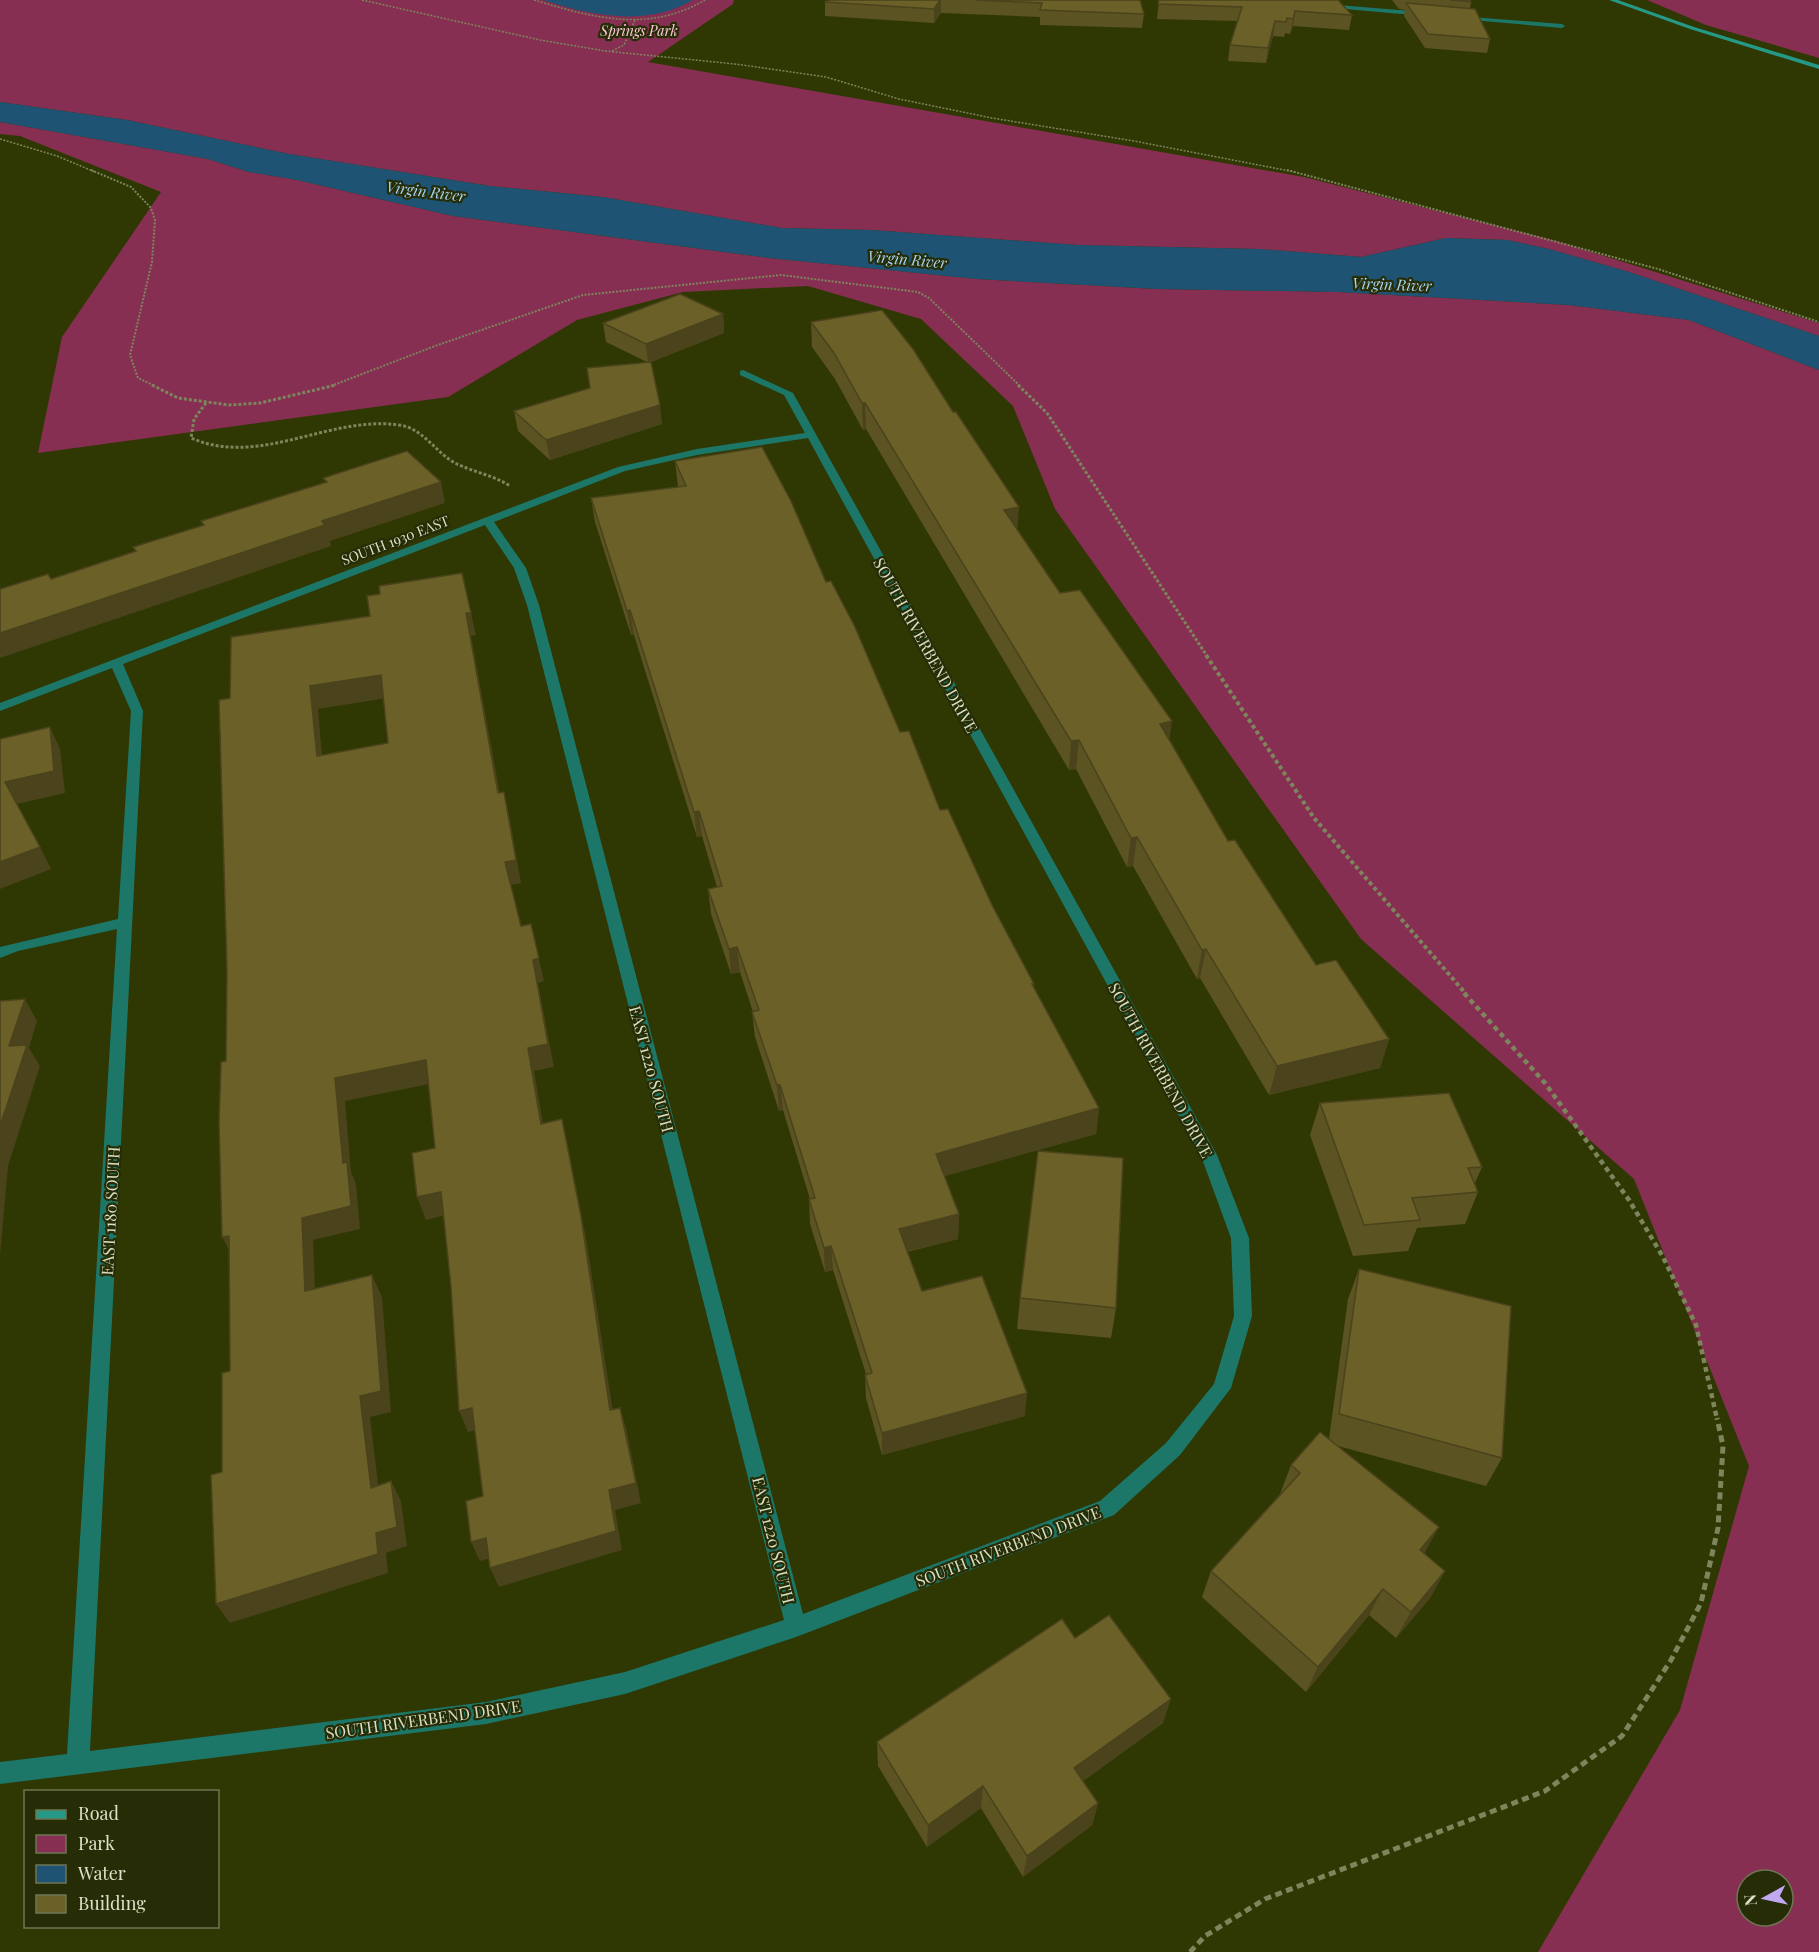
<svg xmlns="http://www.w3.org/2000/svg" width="1819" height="1952" viewBox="0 0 1819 1952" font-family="'Playfair Display',serif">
<rect width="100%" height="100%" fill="#2f3803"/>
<g fill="#872f52" fill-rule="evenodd">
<polygon points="0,0 734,0 733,4 648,62 1304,177 1553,240 1819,323 1819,336 1629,272 1549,249 1507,240 1446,238 1361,257 1259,249 1078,245 872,230 782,228 603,197 490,186 289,154 127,120 0,102"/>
<polygon points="1647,0 1819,0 1819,58 1706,25"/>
<path d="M0,122L208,159L249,172L297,180L453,216L769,258L977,279L1157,289L1338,292L1569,305L1689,320L1819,370V1952H1538L1680,1710L1749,1466L1634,1179L1361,939L1055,509L1013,406L921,319L808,286L683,292L577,320L448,397L38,453L62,337L161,192L20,136L0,134ZM1747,1880H1783V1916H1747Z"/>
</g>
<g fill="#1f5374">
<path d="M543,0H693C647,27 591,16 543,0Z"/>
<polygon points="0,102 127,120 289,154 490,186 603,197 782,228 872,230 1078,245 1259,249 1361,257 1446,238 1507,240 1549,249 1629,272 1819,336 1819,370 1689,320 1569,305 1338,292 1157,289 977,279 769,258 453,216 297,180 249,172 208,159 0,122"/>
</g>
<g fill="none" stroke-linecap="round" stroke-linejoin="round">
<g stroke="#7d855c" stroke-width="1.5" stroke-dasharray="2 1.5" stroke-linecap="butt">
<polyline points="362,0 540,40 605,51 735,64 826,77 899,99 992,118 1134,141 1295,172"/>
<path d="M534,0C593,18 649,33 705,0"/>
<polyline points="612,51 624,45 635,20"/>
<polyline points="0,139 57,156 95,172"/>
</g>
<g stroke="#7d855c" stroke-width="2" stroke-dasharray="2 1.5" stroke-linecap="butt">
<polyline points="91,170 131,187 151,208 155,220 152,262 130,355 138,378 155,386"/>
<polyline points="1287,170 1658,269 1819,322"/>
<polyline points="331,386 435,346 583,295 781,275 918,292 929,298 1020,386"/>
</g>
<g stroke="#7d855c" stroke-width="3" stroke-dasharray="3 2" stroke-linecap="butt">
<polyline points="152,385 178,398 229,405 260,403 336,385"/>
<polyline points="1018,385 1047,413 1207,656"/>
<path d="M206,403L194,419L191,438C260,468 329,415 399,425C423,428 435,452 455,463C473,472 493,475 510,486"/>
</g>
<polyline stroke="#7d855c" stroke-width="4" stroke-dasharray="4 3" stroke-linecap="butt" points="1206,655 1314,818 1466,994"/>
<polyline stroke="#7d855c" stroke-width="4.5" stroke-dasharray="5 4" stroke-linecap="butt" points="1464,993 1545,1083 1629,1200 1663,1257 1696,1325 1717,1419"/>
<polyline stroke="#7d855c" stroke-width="5" stroke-dasharray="7 4.5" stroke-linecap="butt" points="1190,1952 1205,1936 1265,1899 1545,1791 1622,1736 1671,1660 1701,1603 1718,1528 1723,1446 1717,1418"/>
<g fill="#1d7769" fill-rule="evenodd">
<polygon points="1325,4 1424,12 1427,14 1424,16 1323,7"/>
<polygon points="1458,16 1562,24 1565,26 1562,28 1460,19"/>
<path d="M743,370L793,393L1217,1155L1249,1238L1252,1316L1231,1388L1180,1455L1114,1515L796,1637L625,1694L486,1724L0,1784V1762L67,1754L117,929L18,951L0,958V947L118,919L131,711L112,668L0,711V703L618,467L697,449L805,433L784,395L740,375V371ZM808,438L1201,1156L1231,1238L1234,1316L1214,1384L1166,1443L1100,1501L803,1614L539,605L526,568L494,522L625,471L697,455ZM485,525L514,568L527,605L784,1620L625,1672L486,1702L90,1751L143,711L123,664Z"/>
</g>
<polygon fill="#259886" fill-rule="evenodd" points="1609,0 1618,0 1694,27 1819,65 1819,69 1690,29"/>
</g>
<g fill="#5b5322">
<polygon points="829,0 1140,0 1144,14 1142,28 1040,25 1040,17 941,13 934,23 825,16 825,2"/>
<polygon points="1159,0 1352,15 1349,30 1293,26 1290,34 1285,33 1284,37 1273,36 1266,63 1228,61 1230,45 1237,21 1157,19"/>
<polygon points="1392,0 1470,0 1471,2 1470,8 1490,39 1487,53 1425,48 1404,16 1405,10 1399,9"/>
<polygon points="723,314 724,333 651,362 662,424 550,460 518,431 514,411 590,388 647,362 606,342 603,323"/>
<polygon points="811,322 1017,529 1060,593 1169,740 1228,841 1316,965 1389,1039 1380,1068 1269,1095 1200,978 1197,979 1133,866 1127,867 1076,769 1069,770 866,429 863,430 835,379 812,347"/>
<polygon points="675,461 826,582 900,732 940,810 1034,984 1034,987 1099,1108 1096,1134 944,1176 959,1214 958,1239 907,1252 922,1291 1025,1416 882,1455 866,1398 865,1375 866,1374 833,1270 825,1272 810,1224 809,1199 810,1199 783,1110 779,1111 755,1037 752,1012 753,1012 740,972 731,974 711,914 708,889 717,887 702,836 697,837 634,635 631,635 595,522 591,498 678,487"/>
<polygon points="1320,1103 1482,1167 1475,1183 1478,1192 1465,1224 1417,1228 1408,1251 1353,1256 1310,1135"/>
<polygon points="1359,1269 1502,1458 1486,1486 1338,1446 1425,1554 1445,1571 1430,1598 1396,1638 1369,1615 1306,1692 1202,1597 1211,1571 1280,1494 1291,1465 1329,1439 1348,1299"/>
<polygon points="1020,1298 1116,1308 1111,1338 1017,1329"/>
<polygon points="1075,1638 1163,1723 1083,1781 1098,1803 1092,1825 1023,1877 981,1808 927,1847 878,1766 877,1742"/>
</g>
<g fill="#4a431c">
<polygon points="940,0 941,0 941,13 934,23 934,9"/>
<polygon points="1295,11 1293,26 1290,34 1293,19"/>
<polygon points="1275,21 1273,36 1266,63 1268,48"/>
<polygon points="723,314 724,333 648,363 646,344"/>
<polygon points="862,403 865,403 866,429 863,430"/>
<polygon points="660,405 662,424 550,460 546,440"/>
<polygon points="441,482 445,503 330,541 331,546 0,658 0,633 322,521"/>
<polygon points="1019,507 1017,535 1004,510"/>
<polygon points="462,573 476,635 471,636 504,816 498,793 466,613"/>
<polygon points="630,610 634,635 631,635 627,611"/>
<polygon points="381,675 387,698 318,709 324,779 317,756 310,686"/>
<polygon points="1172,721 1168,750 1160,724"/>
<polygon points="50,727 60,749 65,793 17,804 5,782"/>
<polygon points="1079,740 1076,769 1069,770 1071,741"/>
<polygon points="504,792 509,815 521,883 511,885 505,862"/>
<polygon points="699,811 702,836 697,837 694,812"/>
<polygon points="1137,837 1133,866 1127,867 1131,838"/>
<polygon points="40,847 51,869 0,889 0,862"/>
<polygon points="531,924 544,981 538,983 554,1067 534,1071 547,1147 541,1124 528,1048 533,960"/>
<polygon points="737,947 740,972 731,974 729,949"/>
<polygon points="1206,949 1200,978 1197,979 1202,950"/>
<polygon points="25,999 37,1021 29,1048 40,1066 8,1166 0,1255 0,1126 9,1046"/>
<polygon points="1389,1039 1380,1068 1269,1095 1277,1066"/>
<polygon points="426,1060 434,1083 345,1101 351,1172 356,1184 360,1229 313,1240 316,1313 305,1291 302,1218 343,1163 335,1078"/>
<polygon points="777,1085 780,1085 783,1110 779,1111"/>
<polygon points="1099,1108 1096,1134 935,1179 936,1154"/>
<polygon points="562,1119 567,1142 586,1238 616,1431 610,1410"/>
<polygon points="441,1192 449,1214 426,1220 417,1197"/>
<polygon points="959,1214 958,1239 900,1253 899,1229"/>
<polygon points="229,1236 234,1259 222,1237"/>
<polygon points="831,1246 833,1270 825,1272 824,1248"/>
<polygon points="372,1275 382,1297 391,1412 370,1417 381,1508 371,1488 360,1396"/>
<polygon points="1027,1393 1025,1416 882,1455 882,1433"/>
<polygon points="472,1408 480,1429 468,1432 459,1411"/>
<polygon points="620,1408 626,1428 641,1503 615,1510 622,1550 499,1587 490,1568 609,1490"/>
<polygon points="391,1481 401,1501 407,1546 386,1553 388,1573 230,1623 216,1604 376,1533"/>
<polygon points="1439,1527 1424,1554 1420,1550"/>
<polygon points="486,1538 494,1557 480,1561 471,1542"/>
<polygon points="1445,1571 1430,1598 1396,1638 1411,1612"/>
<polygon points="1383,1589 1369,1615 1306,1692 1318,1667"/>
<polygon points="1171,1699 1163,1723 1069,1791 1074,1768"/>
<polygon points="983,1786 981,1808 927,1847 928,1825"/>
<polygon points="1098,1803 1092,1825 1023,1877 1027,1856"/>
</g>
<g fill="#6a6028" stroke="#4a431c" stroke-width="1.5" fill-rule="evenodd">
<polygon points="829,0 940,0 934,9 825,2"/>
<polygon points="975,0 1140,0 1144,14 1040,10 1042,3"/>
<polygon points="1159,0 1338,0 1352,15 1295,11 1293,19 1287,18 1286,22 1275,21 1268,48 1230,45 1242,7 1158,4"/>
<polygon points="1450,0 1470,0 1471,2"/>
<polygon points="1406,3 1475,9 1490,39 1428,34"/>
<polygon points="680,294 723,314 646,344 603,323"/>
<polygon points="882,310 913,349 953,412 956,412 1019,507 1004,510 1060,593 1080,590 1172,721 1160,724 1228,841 1235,840 1316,965 1336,960 1389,1039 1277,1066 1206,949 1202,950 1137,837 1131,838 1079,740 1071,741 865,403 862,403 834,353 811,322"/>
<polygon points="651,362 660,405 546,440 514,411 590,388 587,368"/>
<polygon points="762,447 791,501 826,582 831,581 855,627 900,732 909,731 940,810 948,809 992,905 1034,984 1032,984 1099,1108 936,1154 959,1214 899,1229 922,1291 982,1276 1027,1393 882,1433 865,1375 872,1373 831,1246 824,1248 809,1199 815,1198 780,1085 777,1085 752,1012 759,1010 737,947 729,949 708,889 722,886 699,811 694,812 630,610 627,611 591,498 686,486 675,461"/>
<polygon points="407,451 441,482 322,521 325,525 0,633 0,589 48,574 51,579 136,551 133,547 204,525 201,521 327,482 323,478"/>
<path d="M462,573L471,613H466L498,793L504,792L516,860L505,862L521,926L531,924L539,958L533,960L548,1044L528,1048L541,1124L562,1119L581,1216L610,1410L620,1408L636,1483L609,1490L616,1531L490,1568L486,1538L471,1542L466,1501L483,1496L472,1408L459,1411L451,1287L441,1192L417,1197L412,1153L435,1148L426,1060L335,1078L343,1163L347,1162L351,1206L302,1218L305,1291L372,1275L381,1391L360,1396L371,1488L391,1481L397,1527L376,1533L378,1554L216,1604L211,1475L222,1472V1373L230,1371L229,1236L222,1237L219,1123L221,1062L226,1061L227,971L219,700L230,698L231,637L370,616L367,596L380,594L379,586ZM381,675L388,743L317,756L310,686Z"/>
<polygon points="50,727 54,771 5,782 40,847 0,862 0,739"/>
<polygon points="25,999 9,1046 27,1045 0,1126 0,1001"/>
<polygon points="1449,1093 1482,1167 1468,1168 1478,1192 1412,1198 1420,1220 1364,1225 1320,1103"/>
<polygon points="1038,1151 1123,1158 1116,1308 1020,1298"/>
<polygon points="1359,1269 1511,1306 1502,1458 1339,1414"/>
<polygon points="1320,1432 1439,1527 1420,1550 1445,1571 1411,1612 1383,1589 1318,1667 1211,1571 1300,1473 1291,1465"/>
<polygon points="1109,1615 1171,1699 1074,1768 1098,1803 1027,1856 983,1786 928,1825 877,1742 1062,1619 1075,1638"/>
</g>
<g text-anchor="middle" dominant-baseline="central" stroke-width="4.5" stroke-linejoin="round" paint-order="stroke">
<g font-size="14" font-style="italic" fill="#fec9d9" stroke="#262d06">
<text x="639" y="30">Springs Park</text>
</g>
<g font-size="14" fill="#dae1c6" stroke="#262d06">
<text transform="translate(395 540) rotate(-21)">SOUTH 1930 EAST</text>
</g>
<g font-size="15" font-style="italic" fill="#a9d5f4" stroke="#262d06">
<text transform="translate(426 191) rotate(7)">Virgin River</text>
<text transform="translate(907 259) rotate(5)">Virgin River</text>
<text transform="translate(1392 284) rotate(2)">Virgin River</text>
</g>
<g font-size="16" fill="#dae1c6" stroke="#262d06">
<text transform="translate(926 645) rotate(61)">SOUTH RIVERBEND DRIVE</text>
<text transform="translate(652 1069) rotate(75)">EAST 1220 SOUTH</text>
<text transform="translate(1161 1070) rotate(61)">SOUTH RIVERBEND DRIVE</text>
<text transform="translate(110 1211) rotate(-87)">EAST 1180 SOUTH</text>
<text transform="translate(774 1540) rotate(76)">EAST 1220 SOUTH</text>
<text transform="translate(1008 1546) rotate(-21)">SOUTH RIVERBEND DRIVE</text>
<text transform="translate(423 1719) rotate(-8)">SOUTH RIVERBEND DRIVE</text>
</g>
</g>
<rect x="24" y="1790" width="195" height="138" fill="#262d06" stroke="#6e7553" stroke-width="1.5"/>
<rect x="36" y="1810" width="30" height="9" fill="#259886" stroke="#6e7553" stroke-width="1.5"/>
<text x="78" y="1820" font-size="18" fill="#dae1c6">Road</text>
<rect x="36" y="1835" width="30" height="18" fill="#872f52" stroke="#6e7553" stroke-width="1.5"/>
<text x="78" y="1850" font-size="18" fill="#dae1c6">Park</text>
<rect x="36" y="1865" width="30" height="18" fill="#1f5374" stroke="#6e7553" stroke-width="1.5"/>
<text x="78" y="1880" font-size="18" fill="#dae1c6">Water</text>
<rect x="36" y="1895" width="30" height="18" fill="#6a6028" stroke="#6e7553" stroke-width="1.5"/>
<text x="78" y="1910" font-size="18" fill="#dae1c6">Building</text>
<g transform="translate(1765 1898) rotate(262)"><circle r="28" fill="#262d06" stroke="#6e7553" stroke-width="1.5"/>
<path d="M0-4.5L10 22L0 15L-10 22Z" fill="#c1a8f3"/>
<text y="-9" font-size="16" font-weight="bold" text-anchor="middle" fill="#dae1c6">N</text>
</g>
</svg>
